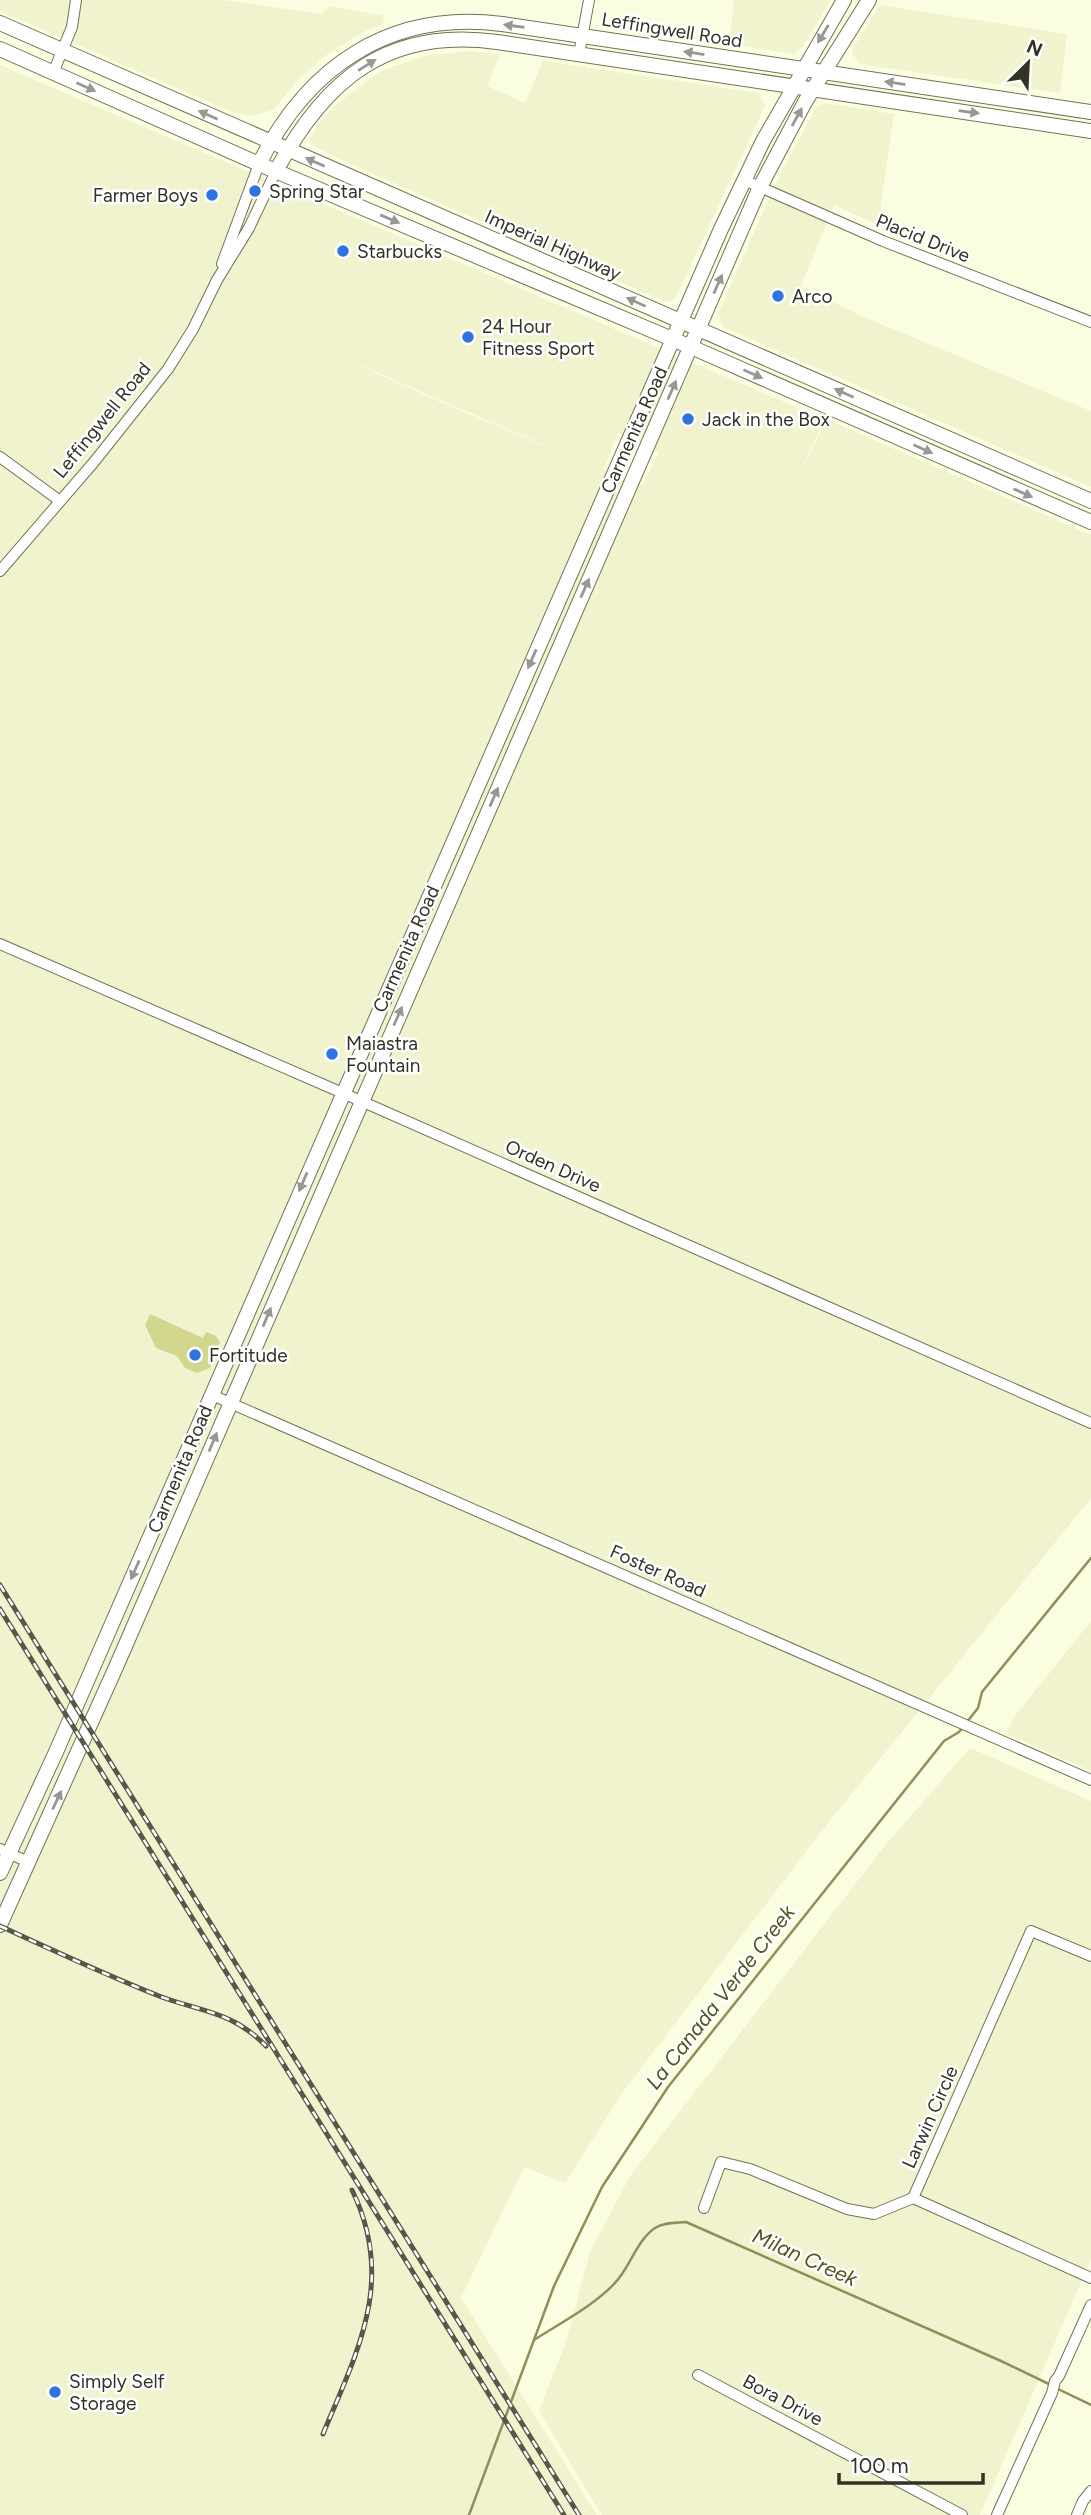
<svg xmlns="http://www.w3.org/2000/svg" width="1091" height="2515" viewBox="0 0 1091 2515" font-family="Figtree,sans-serif">
<rect width="100%" height="100%" fill="#fbfde0"/>
<g fill="#f0f3ce" fill-rule="evenodd">
<polygon points="0,0 224,0 321,14 331,6 384,16 383,24 363,32 325,56 298,80 273,110 250,116 229,111 0,11"/>
<polygon points="734,0 831,0 802,47 794,54 729,44"/>
<polygon points="880,5 1067,34 1060,93 860,64 852,54 853,48"/>
<polygon points="471,51 500,54 487,86 525,103 543,61 759,93 765,106 675,299 666,302 346,162 312,145 310,138 317,125 340,101 383,70 429,55"/>
<path d="M0,65L824,419L792,491L826,419L1091,535V1498L820,1833L622,2093L565,2183L524,2167L461,2298L597,2515H0ZM302,340L542,444V445L436,400ZM618,433L659,452L643,485L603,470Z"/>
<polygon points="825,103 894,114 878,225 834,205 801,286 859,315 1091,411 1091,487 723,327 718,314 779,176 817,106"/>
<polygon points="1091,1621 1091,1771 1006,1734 1014,1717"/>
<polygon points="970,1748 1091,1801 1091,2259 980,2515 602,2515 539,2411 566,2342 590,2252 630,2176 883,1848"/>
</g>
<polygon fill="#d3d68e" points="150,1314 203,1338 206,1332 216,1336 220,1342 210,1368 197,1373 185,1368 177,1356 156,1348 145,1325"/>
<g fill="none" stroke-linecap="round" stroke-linejoin="round">
<g stroke="#8e8f5a" stroke-width="2.5">
<polyline points="967,1722 978,1708 982,1692 1091,1558"/>
<path d="M534,2340C560,2323 592,2307 614,2284C630,2268 636,2241 655,2228C664,2222 676,2223 686,2222L1001,2361L1051,2385"/>
<polyline points="1056,2388 1091,2405"/>
<polyline points="469,2515 554,2286 602,2187 668,2087 944,1741 959,1732 963,1727"/>
</g>
<g stroke="#717258" stroke-width="12">
<g id="minor">
<polyline points="579,54 589,0"/>
<polyline points="53,73 72,27 76,0"/>
<polyline points="744,180 883,241 1091,322"/>
<polyline points="222,264 259,164"/>
<polyline points="0,457 60,501"/>
<polyline points="0,571 94,462 168,369 193,329 217,280 249,228 276,171"/>
<polyline points="0,944 361,1101 1091,1423"/>
<polyline points="212,1395 1091,1780"/>
<polyline points="0,1849 28,1862"/>
<polyline points="1091,1956 1031,1931 913,2198 1091,2278"/>
<polyline points="704,2208 721,2162 750,2169 847,2209 874,2214 913,2198"/>
<polyline points="698,2375 962,2515"/>
<polyline points="997,2515 1052,2393 1055,2381 1059,2376 1091,2305"/>
<polyline points="1077,2515 1083,2501 1091,2491"/>
</g>
</g>
<g stroke="#717258" stroke-width="16">
<g id="major">
<polyline points="0,23 1091,501"/>
<polyline points="0,49 259,164 691,347 1091,522"/>
<path d="M259,164C308,66 390,10 502,24L1091,112"/>
<path d="M276,171C325,79 388,27 497,42L1091,131"/>
<polyline points="0,1873 56,1752 721,229 763,141 844,0"/>
<polyline points="0,1925 116,1667 760,187 805,102 869,0"/>
</g>
</g>
<use href="#minor" stroke="#fff" stroke-width="10"/>
<use href="#major" stroke="#fff" stroke-width="14"/>
<g stroke="#58584a" stroke-width="5">
<g id="rail">
<polyline points="0,1585 579,2515"/>
<polyline points="0,1609 564,2515"/>
<path d="M0,1926C52,1950 106,1975 159,1996C201,2012 232,2011 266,2046"/>
<path d="M323,2434C358,2350 396,2280 352,2190"/>
</g>
</g>
<use href="#rail" stroke="#fff" stroke-width="2.5" stroke-dasharray="8" stroke-linecap="butt"/>
</g>
<defs><path id="oneway-solid" d="M-6-.8H1V-3.2L6.5 0L1 3.2V.8H-6Z" transform="scale(1.75)"/></defs>
<g fill="#989893">
<use href="#oneway-solid" transform="translate(514 26) rotate(-172)"/>
<use href="#oneway-solid" transform="translate(823 34) rotate(121)"/>
<use href="#oneway-solid" transform="translate(694 53) rotate(-171)"/>
<use href="#oneway-solid" transform="translate(367 65) rotate(-32)"/>
<use href="#oneway-solid" transform="translate(895 83) rotate(-171)"/>
<use href="#oneway-solid" transform="translate(86 87) rotate(24)"/>
<use href="#oneway-solid" transform="translate(969 112) rotate(8)"/>
<use href="#oneway-solid" transform="translate(208 115) rotate(-156)"/>
<use href="#oneway-solid" transform="translate(797 117) rotate(-61)"/>
<use href="#oneway-solid" transform="translate(315 162) rotate(-156)"/>
<use href="#oneway-solid" transform="translate(390 219) rotate(23)"/>
<use href="#oneway-solid" transform="translate(718 284) rotate(-66)"/>
<use href="#oneway-solid" transform="translate(636 302) rotate(-156)"/>
<use href="#oneway-solid" transform="translate(753 374) rotate(24)"/>
<use href="#oneway-solid" transform="translate(672 390) rotate(-66)"/>
<use href="#oneway-solid" transform="translate(844 393) rotate(-156)"/>
<use href="#oneway-solid" transform="translate(923 449) rotate(24)"/>
<use href="#oneway-solid" transform="translate(1023 493) rotate(24)"/>
<use href="#oneway-solid" transform="translate(585 588) rotate(-66)"/>
<use href="#oneway-solid" transform="translate(532 659) rotate(114)"/>
<use href="#oneway-solid" transform="translate(494 797) rotate(-66)"/>
<use href="#oneway-solid" transform="translate(398 1016) rotate(-66)"/>
<use href="#oneway-solid" transform="translate(303 1182) rotate(113)"/>
<use href="#oneway-solid" transform="translate(267 1317) rotate(-67)"/>
<use href="#oneway-solid" transform="translate(213 1442) rotate(-67)"/>
<use href="#oneway-solid" transform="translate(135 1570) rotate(114)"/>
<use href="#oneway-solid" transform="translate(57 1800) rotate(-65)"/>
</g>
<g fill="#3072df" stroke="#fff" stroke-width="2.5">
<circle cx="255" cy="191" r="7"/>
<circle cx="212" cy="195" r="7"/>
<circle cx="343" cy="251" r="7"/>
<circle cx="778" cy="296" r="7"/>
<circle cx="468" cy="337" r="7"/>
<circle cx="688" cy="419" r="7"/>
<circle cx="332" cy="1054" r="7"/>
<circle cx="195" cy="1355" r="7"/>
<circle cx="55" cy="2392" r="7"/>
</g>
<g text-anchor="middle" dominant-baseline="central" stroke-width="5" stroke-linejoin="round" paint-order="stroke">
<g font-size="19" fill="#323227" stroke="#fff">
<text transform="translate(672 30) rotate(9)">Leffingwell Road</text>
<text transform="translate(923 238) rotate(22)">Placid Drive</text>
<text transform="translate(553 245) rotate(24)">Imperial Highway</text>
<text transform="translate(102 420) rotate(-51)">Leffingwell Road</text>
<text transform="translate(634 430) rotate(-66)">Carmenita Road</text>
<text transform="translate(406 949) rotate(-66)">Carmenita Road</text>
<text transform="translate(553 1166) rotate(24)">Orden Drive</text>
<text transform="translate(180 1469) rotate(-67)">Carmenita Road</text>
<text transform="translate(658 1571) rotate(24)">Foster Road</text>
<text transform="translate(930 2117) rotate(-66)">Larwin Circle</text>
<text transform="translate(783 2400) rotate(28)">Bora Drive</text>
</g>
<g font-size="19" fill="#323227" stroke="#fff" text-anchor="start">
<text x="269" y="191">Spring Star</text>
<text x="198" y="195" text-anchor="end">Farmer Boys</text>
<text x="357" y="251">Starbucks</text>
<text x="792" y="296">Arco</text>
<text x="482" y="326">24 Hour<tspan x="482" dy="22">Fitness Sport</tspan></text>
<text x="702" y="419">Jack in the Box</text>
<text x="346" y="1043">Maiastra<tspan x="346" dy="22">Fountain</tspan></text>
<text x="209" y="1355">Fortitude</text>
<text x="69" y="2381">Simply Self<tspan x="69" dy="22">Storage</tspan></text>
</g>
<g font-size="21" font-style="italic" fill="#52531e" stroke="#fff">
<text transform="translate(720 1997) rotate(-52)">La Canada Verde Creek</text>
<text transform="translate(805 2257) rotate(24)">Milan Creek</text>
</g>
</g>
<g transform="translate(1028 63) rotate(24)" stroke="#ffffff" stroke-width="5" paint-order="stroke">
<path d="M0-5L12 26L0 18L-12 26Z" fill="#323227"/>
<text y="-10" font-size="19" font-weight="bold" text-anchor="middle" fill="#323227">N</text>
</g>
<path d="M839 2473v10h144v-10" fill="none" stroke="#323227" stroke-width="3.5"/>
<text x="850" y="2473" font-size="21" fill="#323227" stroke="#ffffff" stroke-width="5" paint-order="stroke">100 m</text>
</svg>
